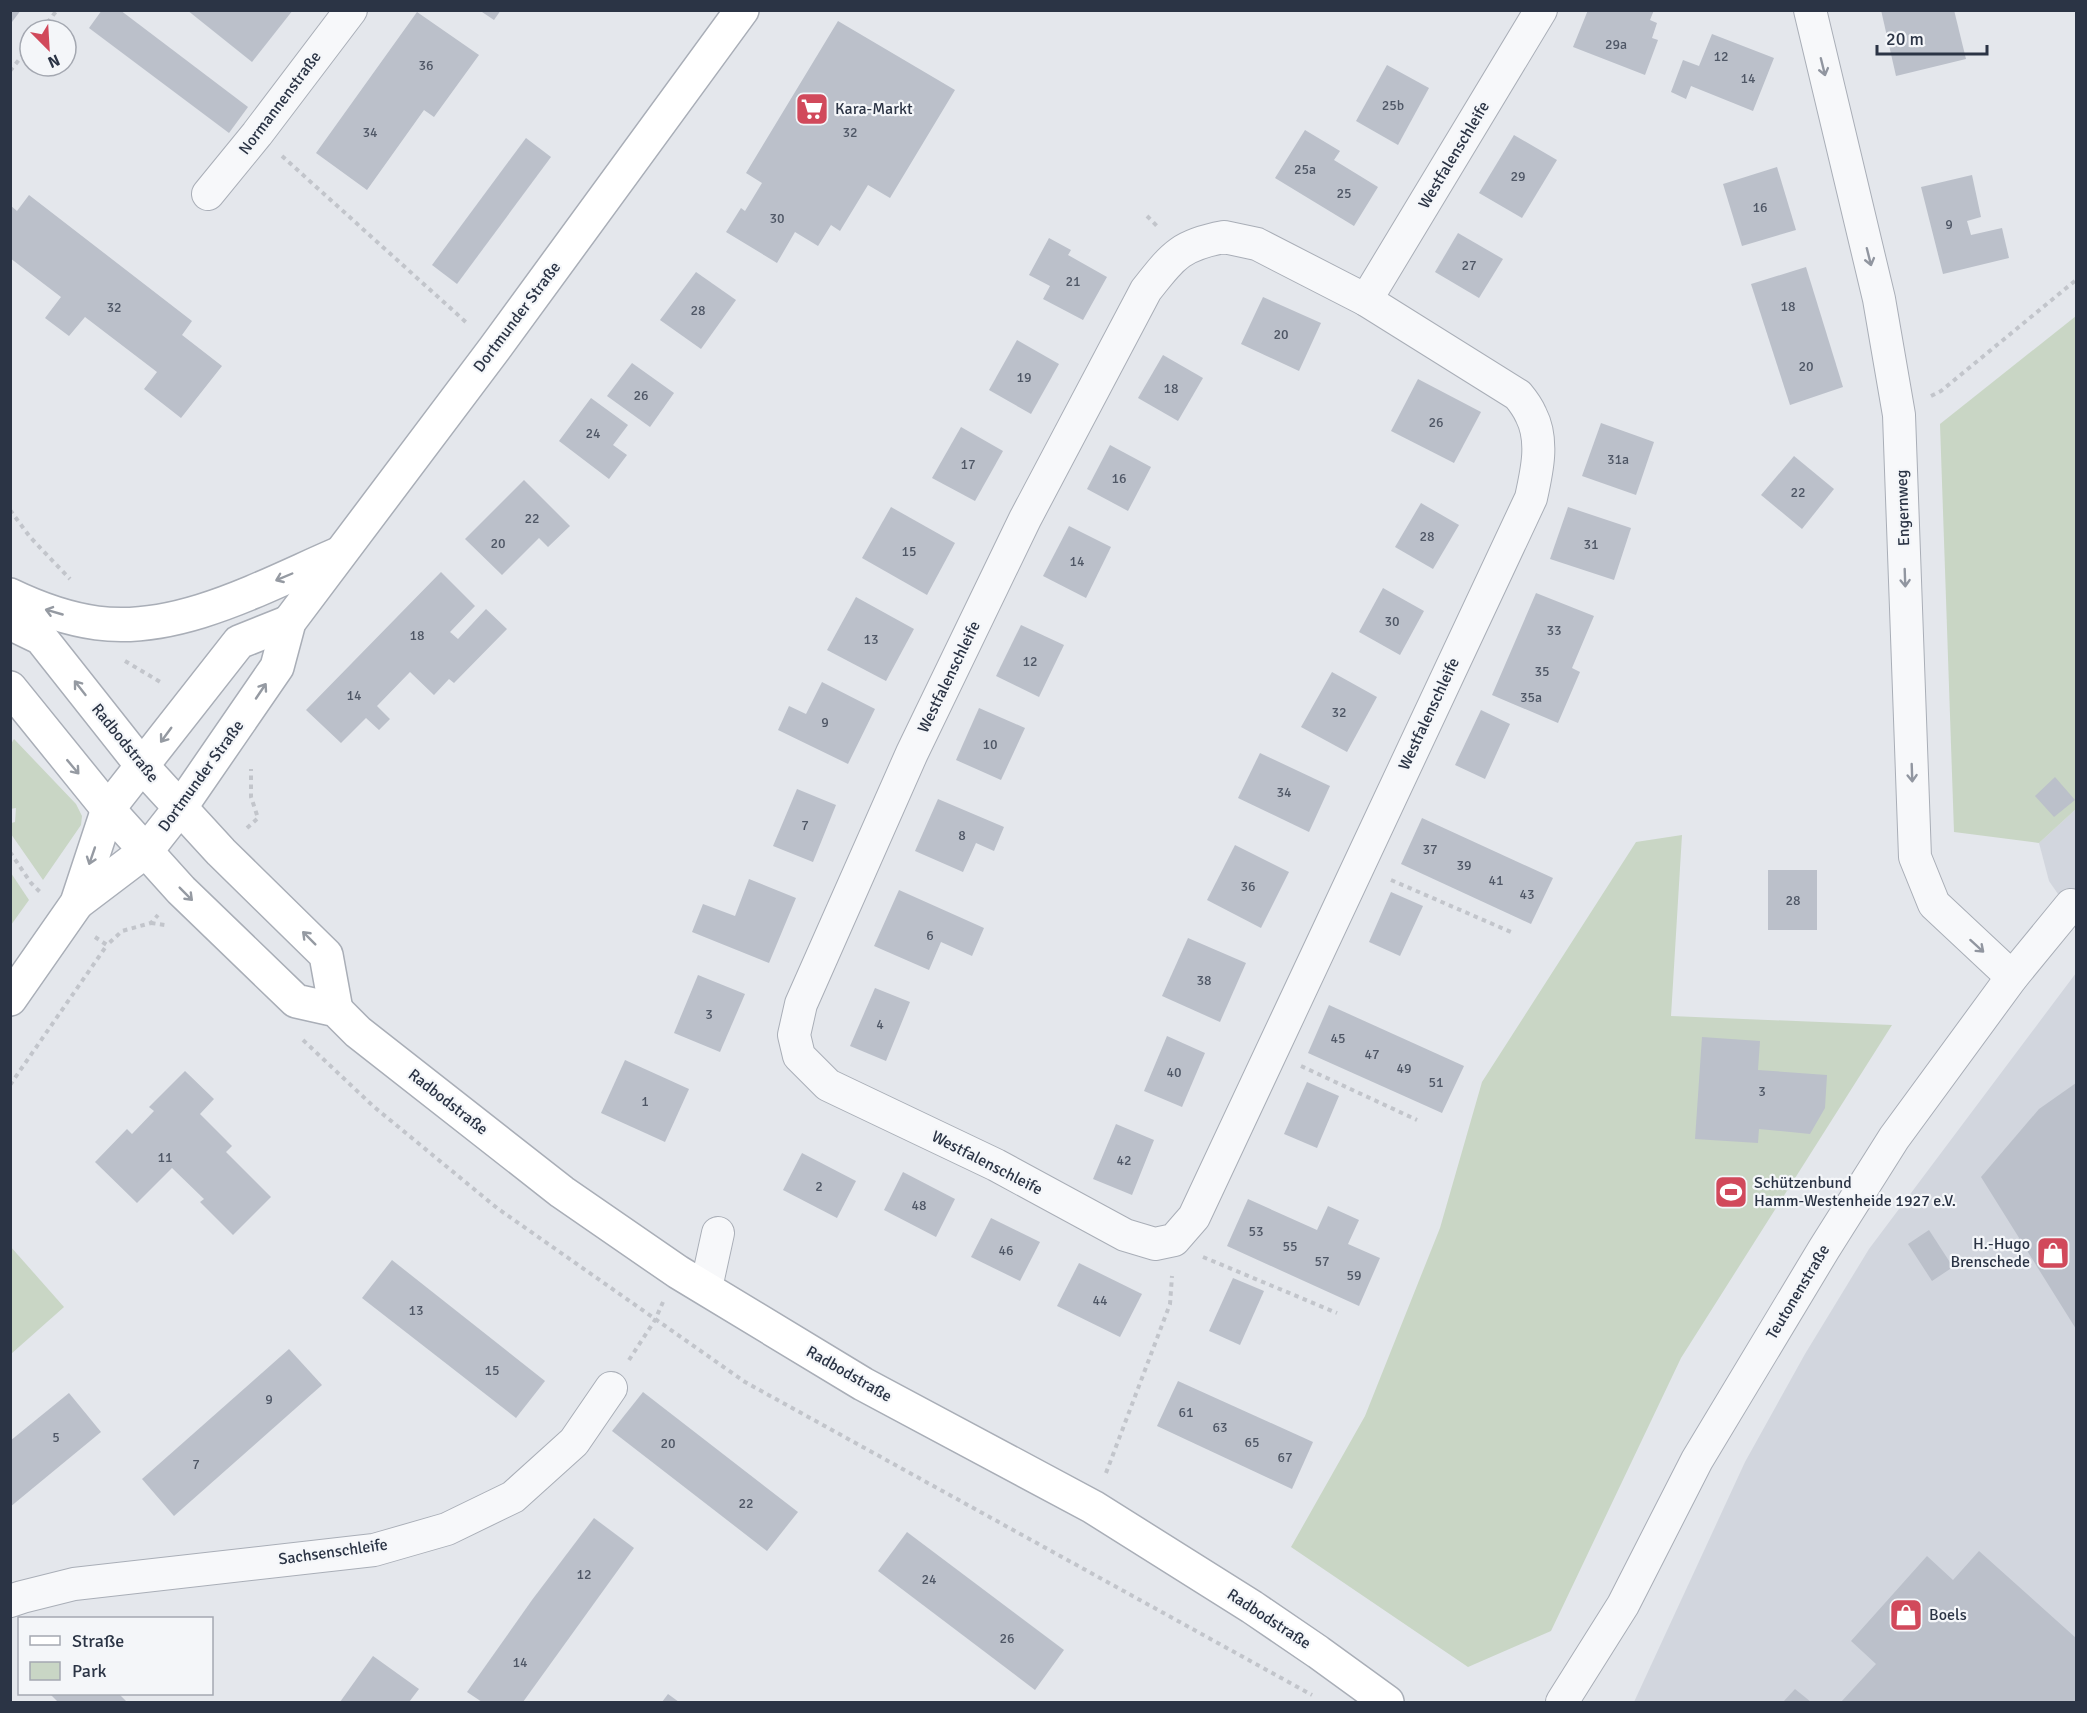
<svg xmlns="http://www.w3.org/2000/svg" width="2087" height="1713" viewBox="0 0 2087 1713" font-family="Signika,sans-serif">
<rect width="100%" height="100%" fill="#e4e7ec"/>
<g fill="#d2d6de">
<polygon points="2076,809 2076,920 2049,881 2039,843"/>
<polygon points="2076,973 2076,1702 1634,1702 1745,1462 1805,1354 1869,1249"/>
</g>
<g fill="#c9d6c5">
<polygon points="2076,316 2076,809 2039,843 1954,832 1940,424"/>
<polygon points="14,739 76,804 82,816 81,825 43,880 11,834 11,823 15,822 16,808 10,809 11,744"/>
<polygon points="1682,835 1671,1016 1892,1025 1681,1358 1551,1631 1468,1667 1291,1547 1365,1416 1440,1228 1482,1082 1636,842"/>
<polygon points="11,873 29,900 11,925"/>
<polygon points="10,1246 64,1307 11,1354 10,1354"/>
</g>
<g fill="#bbc0ca">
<polygon points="10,10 21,10 12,22 10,21"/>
<polygon points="102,10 120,10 248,107 229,133 89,28"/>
<polygon points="187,10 293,10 252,62"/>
<polygon points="479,10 501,10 494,20"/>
<polygon points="1588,10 1654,10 1650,20 1657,23 1652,38 1658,40 1645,75 1573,47"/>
<polygon points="1881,10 1954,10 1966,59 1896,76"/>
<polygon points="417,12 479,55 434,117 424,110 367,190 316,153"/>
<polygon points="838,21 955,90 890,198 868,185 840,231 831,225 818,246 795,232 777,263 726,232 741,208 745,211 762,183 746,173"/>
<polygon points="1712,34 1774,58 1753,111 1691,86 1686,99 1671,92 1683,60 1699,66"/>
<polygon points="1387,65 1429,88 1398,145 1356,121"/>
<polygon points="1305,130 1340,151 1334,160 1378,187 1354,226 1275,178"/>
<polygon points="1514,135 1557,160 1522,218 1479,193"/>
<polygon points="526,138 551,157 457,284 432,265"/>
<polygon points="1777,167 1796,230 1742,246 1723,184"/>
<polygon points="1972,175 1981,217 1967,221 1971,235 2002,228 2009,258 1943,274 1921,187"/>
<polygon points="29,195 192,321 182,335 222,366 181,418 144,389 157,372 85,317 69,336 45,318 61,297 10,258 10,205 17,211"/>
<polygon points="1458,233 1503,259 1479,298 1435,272"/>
<polygon points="1049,238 1071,250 1068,255 1107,277 1083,320 1043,299 1050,286 1029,275"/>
<polygon points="1806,267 1843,387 1790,405 1751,284"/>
<polygon points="696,272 736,300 701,349 660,320"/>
<polygon points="1263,297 1321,323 1299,371 1241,344"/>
<polygon points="1017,340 1059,364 1031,414 989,390"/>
<polygon points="1163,355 1203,378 1178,421 1138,398"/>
<polygon points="632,363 674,393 650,427 607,396"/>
<polygon points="1418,379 1481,412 1454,463 1391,431"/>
<polygon points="591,398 628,425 613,445 627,455 609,479 559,441"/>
<polygon points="1601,423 1654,442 1636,495 1582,476"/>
<polygon points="961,427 1003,451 975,501 932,478"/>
<polygon points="1110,445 1151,467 1128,511 1087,489"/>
<polygon points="1794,456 1834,489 1802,529 1761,495"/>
<polygon points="524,480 570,526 548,547 539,538 502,575 465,539"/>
<polygon points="1421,503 1459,525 1433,569 1395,547"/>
<polygon points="891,507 955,543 927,595 862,558"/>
<polygon points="1568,507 1631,528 1614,580 1550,559"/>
<polygon points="1069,526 1111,547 1086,598 1043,576"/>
<polygon points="441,572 475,606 450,632 458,639 486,609 507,629 454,683 449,679 434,695 410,672 377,706 390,719 379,730 366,718 341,743 306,710"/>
<polygon points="1383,588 1424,611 1400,655 1359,632"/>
<polygon points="1536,593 1594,616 1572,668 1580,672 1558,723 1492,695"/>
<polygon points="856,597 914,629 886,681 827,650"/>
<polygon points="1021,625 1064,645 1039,697 996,676"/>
<polygon points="1332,672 1377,697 1347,752 1301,727"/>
<polygon points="822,682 875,709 848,764 778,730 789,706 806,714"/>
<polygon points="979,708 1025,728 1001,780 956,760"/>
<polygon points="1481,710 1510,724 1485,779 1455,765"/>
<polygon points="1260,753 1330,786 1309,832 1238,798"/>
<polygon points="2055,777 2075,800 2054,817 2035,796"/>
<polygon points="797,789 836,805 813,862 773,846"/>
<polygon points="938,799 1004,827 994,851 976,843 963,872 915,851"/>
<polygon points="1422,818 1553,878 1531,924 1401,864"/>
<polygon points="1235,845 1289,872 1261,928 1207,900"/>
<rect x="1768" y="870" width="49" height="60"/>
<polygon points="749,879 796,898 769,963 692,932 703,904 735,916"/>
<polygon points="899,890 984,928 972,956 941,942 929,970 874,946"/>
<polygon points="1391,892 1423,906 1400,956 1369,942"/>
<polygon points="1188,938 1246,963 1220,1022 1162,996"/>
<polygon points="698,975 745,994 720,1052 674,1033"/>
<polygon points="875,988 910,1002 886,1061 850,1046"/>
<polygon points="1329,1005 1464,1066 1442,1113 1308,1053"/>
<polygon points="1167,1036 1205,1053 1182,1107 1144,1091"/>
<polygon points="1702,1037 1760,1041 1758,1070 1827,1075 1825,1108 1810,1134 1759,1129 1758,1143 1695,1139"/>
<polygon points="625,1060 689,1089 665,1142 601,1113"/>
<polygon points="185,1071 214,1099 200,1114 232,1146 226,1152 271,1197 233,1235 200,1202 204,1199 172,1168 137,1203 95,1162 127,1129 132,1134 154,1111 149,1107"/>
<polygon points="1307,1082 1339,1096 1317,1148 1284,1134"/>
<polygon points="2076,1083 2076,1329 1981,1177 2039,1109"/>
<polygon points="1116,1124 1154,1140 1132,1195 1093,1179"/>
<polygon points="802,1153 856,1181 837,1218 783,1190"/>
<polygon points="903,1172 955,1199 936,1237 884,1210"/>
<polygon points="1248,1199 1317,1230 1328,1206 1359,1220 1348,1244 1380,1258 1359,1306 1227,1246"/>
<polygon points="991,1218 1040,1242 1020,1281 971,1257"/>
<polygon points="1929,1230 1953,1267 1932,1281 1908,1244"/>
<polygon points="392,1260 545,1381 516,1418 362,1298"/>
<polygon points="1079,1263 1142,1294 1120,1337 1057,1306"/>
<polygon points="1233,1278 1264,1291 1240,1345 1209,1331"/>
<polygon points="289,1349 322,1385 174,1516 142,1479"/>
<polygon points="1178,1381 1313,1442 1292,1489 1157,1426"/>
<polygon points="643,1392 798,1512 767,1551 612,1431"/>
<polygon points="69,1393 101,1432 10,1507 10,1441"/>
<polygon points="594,1518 634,1548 523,1702 482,1702 467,1692 532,1600"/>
<polygon points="907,1532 1064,1650 1035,1690 878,1571"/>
<polygon points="1979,1551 2076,1638 2076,1700 2075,1702 1841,1702 1876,1664 1851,1641 1927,1556 1953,1580"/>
<polygon points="373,1656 419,1689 409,1702 340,1702"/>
<polygon points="1795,1689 1811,1702 1783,1702"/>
<polygon points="50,1694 119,1694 127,1702 58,1702"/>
<polygon points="668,1694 679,1702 662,1702"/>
</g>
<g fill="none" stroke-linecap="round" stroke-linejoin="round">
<g stroke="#a9aeb7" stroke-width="34">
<g id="minor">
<polyline points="1810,10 1879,299 1899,415 1915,857 1934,904 2012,977"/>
<polyline points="208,194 257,134 351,10"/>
<path d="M1224,237L1257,244L1366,300L1518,395C1523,401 1528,408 1531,415C1544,440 1537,471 1531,498L1194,1217L1174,1240L1155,1244L1125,1235L996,1165L828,1085L799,1056L794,1035L801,1004L912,753L1025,519L1146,290C1173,256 1180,245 1224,237Z"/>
<polyline points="1366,300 1541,10"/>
<polyline points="706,1288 718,1233"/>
<polyline points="10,1601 22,1597 74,1584 374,1550 447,1529 513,1497 574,1442 611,1388"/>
<polyline points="1562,1702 1623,1605 1697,1460 1824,1249 1894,1138 2012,977 2071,905"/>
</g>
</g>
<g stroke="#a9aeb7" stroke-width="36">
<g id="secondary">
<path d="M10,595C37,608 68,619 97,623C178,634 264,586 336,555"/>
<polyline points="10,623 41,638 143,767 221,852 326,955 336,1010"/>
<polyline points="10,688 108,809 181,890 296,1001 336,1010 358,1032 562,1192 678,1272 863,1384 1093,1507 1252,1607 1318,1652 1387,1702"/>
<polyline points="77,903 147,850 180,808 277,667 289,622 495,348 742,10"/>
<polyline points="10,999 77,903 108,809 239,642 289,622"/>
</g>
</g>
<g stroke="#c2c5cb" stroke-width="4" stroke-dasharray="4.5 4.5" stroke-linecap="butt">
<polyline points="42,30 57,10"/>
<polyline points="10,71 30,46"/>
<polyline points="282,156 468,324"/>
<polyline points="1147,216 1158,227"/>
<polyline points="1931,396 1941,391 2076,280"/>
<polyline points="10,510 30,537 70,579"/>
<polyline points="125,661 162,683"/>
<polyline points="247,828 258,818 251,797 251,769"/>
<polyline points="10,852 31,883 40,892"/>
<polyline points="1391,880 1511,932"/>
<polyline points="151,923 165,925"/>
<polyline points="95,937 107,945 122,931 151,923 158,915"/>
<polyline points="303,1040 373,1106 497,1208 745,1382 1312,1695"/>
<polyline points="1301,1066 1417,1120"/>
<polyline points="10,1085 107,945"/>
<polyline points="1203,1257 1337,1313"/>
<polyline points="629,1360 655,1320 663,1302"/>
<polyline points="1106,1473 1170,1304 1172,1276"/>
</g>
<use href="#minor" stroke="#f7f8fa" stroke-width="32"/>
<use href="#secondary" stroke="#fff" stroke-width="33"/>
</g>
<defs><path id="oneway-shaft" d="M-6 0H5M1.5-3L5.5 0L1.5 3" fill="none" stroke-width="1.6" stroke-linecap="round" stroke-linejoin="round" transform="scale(1.5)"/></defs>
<g stroke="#9196a0">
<use href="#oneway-shaft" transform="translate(1823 67) rotate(76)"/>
<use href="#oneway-shaft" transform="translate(1869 257) rotate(76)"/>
<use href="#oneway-shaft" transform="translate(1905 578) rotate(88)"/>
<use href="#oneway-shaft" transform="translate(1912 773) rotate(88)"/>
<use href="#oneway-shaft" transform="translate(1977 946) rotate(42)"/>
</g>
<g stroke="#959aa2">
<use href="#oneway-shaft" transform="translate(284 577) rotate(157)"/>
<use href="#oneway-shaft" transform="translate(54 612) rotate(-164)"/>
<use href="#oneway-shaft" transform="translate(80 688) rotate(-128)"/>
<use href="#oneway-shaft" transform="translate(261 691) rotate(-56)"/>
<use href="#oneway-shaft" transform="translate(166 735) rotate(126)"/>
<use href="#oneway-shaft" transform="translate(73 767) rotate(50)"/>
<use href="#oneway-shaft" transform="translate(92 856) rotate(109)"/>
<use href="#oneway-shaft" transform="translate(186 894) rotate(45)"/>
<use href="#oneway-shaft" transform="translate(309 938) rotate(-135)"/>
</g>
<defs>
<g id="supermarket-square" transform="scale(1.725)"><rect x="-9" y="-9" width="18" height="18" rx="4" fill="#d1495b" stroke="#f4f6f9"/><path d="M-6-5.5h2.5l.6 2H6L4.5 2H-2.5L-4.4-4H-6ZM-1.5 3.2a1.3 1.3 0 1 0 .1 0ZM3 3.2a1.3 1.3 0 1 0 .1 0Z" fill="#fff"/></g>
<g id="stadium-square" transform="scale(1.725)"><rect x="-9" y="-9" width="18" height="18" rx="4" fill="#d1495b" stroke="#f4f6f9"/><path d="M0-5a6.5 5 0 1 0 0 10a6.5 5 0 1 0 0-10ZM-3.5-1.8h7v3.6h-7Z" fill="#fff"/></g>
<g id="shop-square" transform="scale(1.725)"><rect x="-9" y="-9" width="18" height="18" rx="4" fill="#d1495b" stroke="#f4f6f9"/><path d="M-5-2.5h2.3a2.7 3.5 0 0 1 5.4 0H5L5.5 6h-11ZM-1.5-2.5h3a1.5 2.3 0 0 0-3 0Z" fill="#fff"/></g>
</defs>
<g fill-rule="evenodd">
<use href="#supermarket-square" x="812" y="109"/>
<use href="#stadium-square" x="1731" y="1192"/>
<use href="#shop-square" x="2053" y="1253"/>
<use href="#shop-square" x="1906" y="1615"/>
</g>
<g text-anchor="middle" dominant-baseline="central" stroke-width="4.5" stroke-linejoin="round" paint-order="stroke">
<g font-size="14" fill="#4f5766">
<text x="1616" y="44">29a</text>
<text x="1721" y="56">12</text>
<text x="426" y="65">36</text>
<text x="1748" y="78">14</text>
<text x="1393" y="105">25b</text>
<text x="370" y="132">34</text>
<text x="850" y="132">32</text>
<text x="1305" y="169">25a</text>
<text x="1518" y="176">29</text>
<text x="1344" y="193">25</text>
<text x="1760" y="207">16</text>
<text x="777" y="218">30</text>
<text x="1949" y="224">9</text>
<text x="1469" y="265">27</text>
<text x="1073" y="281">21</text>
<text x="1788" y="306">18</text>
<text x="114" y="307">32</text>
<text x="698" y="310">28</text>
<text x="1281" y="334">20</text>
<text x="1806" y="366">20</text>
<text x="1024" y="377">19</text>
<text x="1171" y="388">18</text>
<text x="641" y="395">26</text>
<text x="1436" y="422">26</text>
<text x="593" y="433">24</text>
<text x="1618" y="459">31a</text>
<text x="968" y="464">17</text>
<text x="1119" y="478">16</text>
<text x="1798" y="492">22</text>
<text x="532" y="518">22</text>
<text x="1427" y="536">28</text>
<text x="498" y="543">20</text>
<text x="1591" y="544">31</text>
<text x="909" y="551">15</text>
<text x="1077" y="561">14</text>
<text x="1392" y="621">30</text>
<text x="1554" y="630">33</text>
<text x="417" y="635">18</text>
<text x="871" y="639">13</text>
<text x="1030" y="661">12</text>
<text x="1542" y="671">35</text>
<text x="354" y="695">14</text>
<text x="1531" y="697">35a</text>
<text x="1339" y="712">32</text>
<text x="825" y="722">9</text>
<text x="990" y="744">10</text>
<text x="1284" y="792">34</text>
<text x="805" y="825">7</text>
<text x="962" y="835">8</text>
<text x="1430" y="849">37</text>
<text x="1464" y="865">39</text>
<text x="1496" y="880">41</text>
<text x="1248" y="886">36</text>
<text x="1527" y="894">43</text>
<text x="1793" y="900">28</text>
<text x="930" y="935">6</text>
<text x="1204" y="980">38</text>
<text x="709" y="1014">3</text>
<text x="880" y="1024">4</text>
<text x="1338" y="1038">45</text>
<text x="1372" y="1054">47</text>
<text x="1404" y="1068">49</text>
<text x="1174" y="1072">40</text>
<text x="1436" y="1082">51</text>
<text x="1762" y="1091">3</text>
<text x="645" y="1101">1</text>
<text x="165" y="1157">11</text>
<text x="1124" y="1160">42</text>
<text x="819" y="1186">2</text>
<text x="919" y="1205">48</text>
<text x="1256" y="1231">53</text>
<text x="1290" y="1246">55</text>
<text x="1006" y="1250">46</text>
<text x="1322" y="1261">57</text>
<text x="1354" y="1275">59</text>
<text x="1100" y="1300">44</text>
<text x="416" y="1310">13</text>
<text x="492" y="1370">15</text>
<text x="269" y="1399">9</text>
<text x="1186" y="1412">61</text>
<text x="1220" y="1427">63</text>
<text x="56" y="1437">5</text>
<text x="1252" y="1442">65</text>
<text x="668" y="1443">20</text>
<text x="1285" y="1457">67</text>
<text x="196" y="1464">7</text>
<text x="746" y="1503">22</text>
<text x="584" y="1574">12</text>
<text x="929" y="1579">24</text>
<text x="1007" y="1638">26</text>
<text x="520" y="1662">14</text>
</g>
<g font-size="16" fill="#2b3445" stroke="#f4f6f9">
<text transform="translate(280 103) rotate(-53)">Normannenstraße</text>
<text transform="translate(1454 155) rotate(-59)">Westfalenschleife</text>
<text transform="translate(517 317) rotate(-53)">Dortmunder Straße</text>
<text transform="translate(1903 508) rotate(-92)">Engernweg</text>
<text transform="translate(949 677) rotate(-64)">Westfalenschleife</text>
<text transform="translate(1429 714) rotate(-65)">Westfalenschleife</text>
<text transform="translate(125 743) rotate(51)">Radbodstraße</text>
<text transform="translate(201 776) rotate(-54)">Dortmunder Straße</text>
<text transform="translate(448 1102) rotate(38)">Radbodstraße</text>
<text transform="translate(987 1163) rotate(27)">Westfalenschleife</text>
<text transform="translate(1798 1292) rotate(-59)">Teutonenstraße</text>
<text transform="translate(849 1374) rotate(30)">Radbodstraße</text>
<text transform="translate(333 1552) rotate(-8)">Sachsenschleife</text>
<text transform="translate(1269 1619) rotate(33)">Radbodstraße</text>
</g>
<g font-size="16" fill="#2b3445" stroke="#f4f6f9" text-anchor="start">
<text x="835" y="109">Kara-Markt</text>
<text x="1754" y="1183">Schützenbund<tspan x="1754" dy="18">Hamm-Westenheide 1927 e.V.</tspan></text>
<text x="2030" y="1244" text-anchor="end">H.-Hugo<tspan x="2030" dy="18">Brenschede</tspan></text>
<text x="1929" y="1615">Boels</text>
</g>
</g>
<rect width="2087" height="1713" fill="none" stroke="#2b3445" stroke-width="24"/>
<rect x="18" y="1617" width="195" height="78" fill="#f4f6f9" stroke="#a4a8b1" stroke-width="1.5"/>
<rect x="30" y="1636" width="30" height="9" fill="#ffffff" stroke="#a4a8b1" stroke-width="1.5"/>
<text x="72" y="1647" font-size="18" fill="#2b3445">Straße</text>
<rect x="30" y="1662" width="30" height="18" fill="#c9d6c5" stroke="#a4a8b1" stroke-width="1.5"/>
<text x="72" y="1677" font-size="18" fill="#2b3445">Park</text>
<g transform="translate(48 48) rotate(156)"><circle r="28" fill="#f4f6f9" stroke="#a4a8b1" stroke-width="1.5"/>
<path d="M0-4.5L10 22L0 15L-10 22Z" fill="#d1495b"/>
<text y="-9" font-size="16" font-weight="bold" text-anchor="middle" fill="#2b3445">N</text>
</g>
<path d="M1877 45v9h110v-9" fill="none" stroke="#2b3445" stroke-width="3"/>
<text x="1886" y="45" font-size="18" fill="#2b3445" stroke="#f4f6f9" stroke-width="4.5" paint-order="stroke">20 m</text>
</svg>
